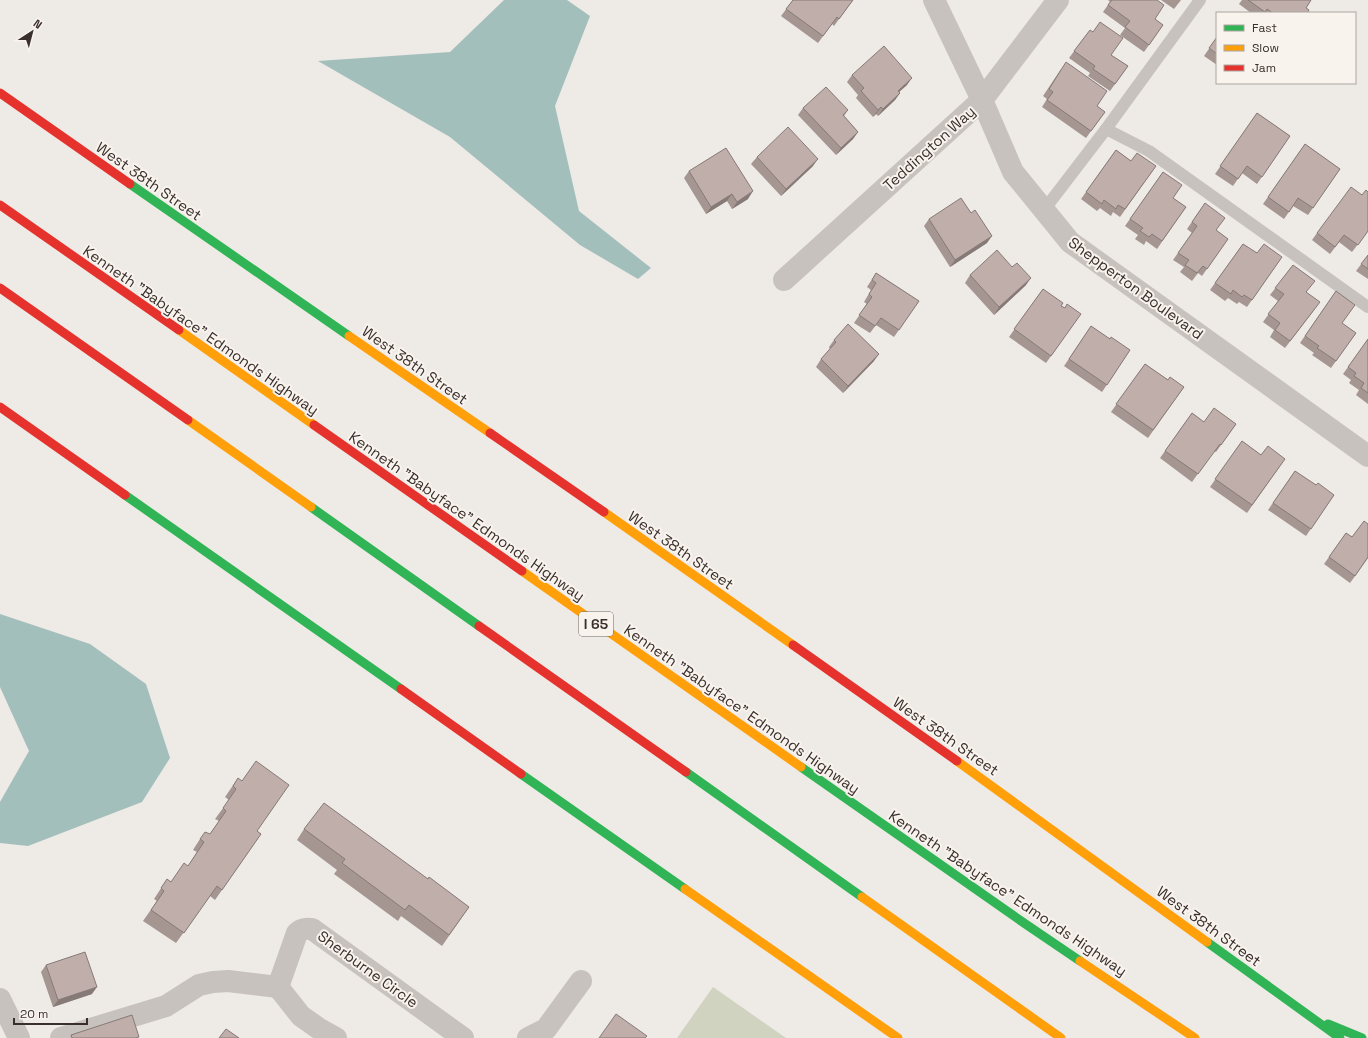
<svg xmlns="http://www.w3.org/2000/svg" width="1368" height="1038" viewBox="0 0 1368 1038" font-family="'Space Grotesk',sans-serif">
<rect width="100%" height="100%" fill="#eeeae6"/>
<polygon fill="#d1d3c1" points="713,987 786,1038 677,1038"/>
<g fill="#a3bfbc">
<polygon points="504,0 567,0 590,16 555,106 579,211 651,268 638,279 580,245 450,137 318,61 450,52"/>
<polygon points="0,614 90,644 146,684 170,758 142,802 28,846 0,843 0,802 29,751 0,687"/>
</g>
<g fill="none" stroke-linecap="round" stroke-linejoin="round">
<g stroke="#c8c2be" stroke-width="12">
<polyline points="1106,129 1200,0"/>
<polyline points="1044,210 1106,129 1149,151 1368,307"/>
</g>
<g stroke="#c8c2be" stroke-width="22">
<polyline points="934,0 982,100 1013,172 1070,242 1368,456"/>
<polyline points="784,280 982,100 1058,0"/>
<path d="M278,987L297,933C301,929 307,928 312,929L463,1038"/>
<polyline points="278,987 301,1016 318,1028 336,1038"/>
<polyline points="0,999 19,1038"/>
<polyline points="61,1038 166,1006 199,985 213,982 228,981 278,987"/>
<polyline points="528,1038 546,1029 581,981"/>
</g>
<g stroke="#30b455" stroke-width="9">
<polyline points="130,184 349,336"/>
<polyline points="125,495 401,689"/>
<polyline points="311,507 479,626"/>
<polyline points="801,767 1024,923 1080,961"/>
<polyline points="686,772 862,897"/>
<polyline points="521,774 685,889"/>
<polyline points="1207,942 1340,1038"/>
<polyline points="1328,1024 1362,1038"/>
</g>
<g stroke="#ff9f0a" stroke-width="9">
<polyline points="179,330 314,425"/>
<polyline points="349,336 490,433"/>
<polyline points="188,420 311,507"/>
<polyline points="604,512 793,645"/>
<polyline points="522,571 801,767"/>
<polyline points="957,761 1207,942"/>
<polyline points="685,889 898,1038"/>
<polyline points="862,897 1061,1038"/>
<polyline points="1080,961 1195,1038"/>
</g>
<g stroke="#e5322d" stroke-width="9">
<polyline points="0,93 130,184"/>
<polyline points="0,205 179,330"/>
<polyline points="0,288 188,420"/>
<polyline points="0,407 125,495"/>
<polyline points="314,425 522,571"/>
<polyline points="490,433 604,512"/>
<polyline points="479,626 686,772"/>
<polyline points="793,645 957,761"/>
<polyline points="401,689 521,774"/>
</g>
</g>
<g fill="#a59692">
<polygon points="793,0 853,0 834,26 832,24 818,43 781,16"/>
<polygon points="1108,0 1157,0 1155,19 1163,25 1144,52 1120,35 1125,28 1103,12 1110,2"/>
<polygon points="1161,0 1181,0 1174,9"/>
<polygon points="1242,0 1311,0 1306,8 1307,13 1251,13 1239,4"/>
<polygon points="1090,30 1111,55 1128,66 1110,91 1088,76 1090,73 1069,58"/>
<polygon points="1217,37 1217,65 1204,56"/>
<polygon points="1061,69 1097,106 1105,112 1086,138 1042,107 1047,99 1043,96"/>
<polygon points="852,75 907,85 899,92 900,93 895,100 878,116 876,114 873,117 856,98 858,95 847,82"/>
<polygon points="803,108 848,110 844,116 858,132 853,139 836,155 798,115"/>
<polygon points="1257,113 1290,136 1257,184 1242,173 1233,186 1215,174"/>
<polygon points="1305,144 1340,169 1308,215 1293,206 1284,219 1263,204"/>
<polygon points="1116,150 1131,161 1156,166 1120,217 1113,212 1111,216 1100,208 1097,211 1081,199"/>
<polygon points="757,157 813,166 781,196 751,164"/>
<polygon points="689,171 748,199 732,209 727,201 706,214 684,178"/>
<polygon points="1163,172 1173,198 1186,207 1157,249 1146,241 1144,245 1135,239 1138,235 1125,226"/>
<polygon points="1362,195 1368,231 1352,252 1339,242 1330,254 1312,240 1317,233"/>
<polygon points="1205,203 1216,230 1228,239 1202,276 1198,273 1192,281 1180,272 1184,267 1173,260 1192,233 1187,229"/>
<polygon points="929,219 987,243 950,267 924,226"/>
<polygon points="1243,244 1257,253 1282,257 1247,307 1239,302 1237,304 1228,298 1225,301 1210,290"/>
<polygon points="1368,255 1368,279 1356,271"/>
<polygon points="1293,265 1315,309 1285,348 1270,337 1274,330 1263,322 1278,301 1270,295"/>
<polygon points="876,273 919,301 894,337 876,325 870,333 854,323 867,304 864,302 871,290 867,287"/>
<polygon points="970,275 1026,285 994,315 965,283"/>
<polygon points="1043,289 1061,306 1065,308 1081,314 1046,363 1009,337"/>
<polygon points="1336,291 1342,323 1356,333 1331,368 1312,355 1314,353 1300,343"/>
<polygon points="1091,326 1110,339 1130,350 1102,392 1064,366"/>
<polygon points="1368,339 1368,404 1356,395 1359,390 1349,383 1351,380 1343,374"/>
<polygon points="834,340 874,361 843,393 816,367 821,359 830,349 829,347"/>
<polygon points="1145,364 1168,380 1184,387 1148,438 1111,412"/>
<polygon points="1192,413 1204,422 1236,424 1216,452 1214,451 1192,482 1160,458"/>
<polygon points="1242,441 1261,455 1285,459 1247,513 1210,487"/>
<polygon points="1295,471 1316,485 1334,495 1306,536 1268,510"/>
<polygon points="1346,533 1352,537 1368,558 1350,583 1324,564"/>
<polygon points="238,778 257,831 261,834 215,900 210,896 176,943 143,921 157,901 154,899 167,879 171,882 188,866 197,852 193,850 200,839 210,834 219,821 215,819 229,800 225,797"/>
<polygon points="304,829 428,879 469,907 442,946 401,916 398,921 334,874 337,870 297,840"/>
<polygon points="46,965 92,994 53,1007 41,972"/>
</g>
<g fill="#867a77">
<polygon points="912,78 907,85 892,98 898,91"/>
<polygon points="900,93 895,100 878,116 883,109"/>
<polygon points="881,107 876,114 873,117 878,110"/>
<polygon points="858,132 853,139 836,155 841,148"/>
<polygon points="818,159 813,166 781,196 786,189"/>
<polygon points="753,191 748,199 732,209 737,202"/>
<polygon points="732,194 727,201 706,214 711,207"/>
<polygon points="992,236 987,243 950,267 955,260"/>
<polygon points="1031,278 1026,285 994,315 999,307"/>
<polygon points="879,354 874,361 843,393 848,386"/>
<polygon points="97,987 92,994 53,1007 58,1000"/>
</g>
<g fill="#c0aeaa" stroke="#867a77">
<polygon points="793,0 853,0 839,19 837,17 823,36 786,9"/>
<polygon points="1112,0 1157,0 1164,5 1155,19 1163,25 1149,45 1125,27 1130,21 1108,5"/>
<polygon points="1248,0 1311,0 1306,8 1309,10 1307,13 1273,13 1267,9 1265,12"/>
<polygon points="1100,22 1123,38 1111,55 1128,66 1115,84 1093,69 1095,66 1074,51 1090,30 1093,32"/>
<polygon points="1217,37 1217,54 1209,48"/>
<polygon points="884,46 912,78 898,91 900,93 883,109 881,107 878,110 861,91 864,88 852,75"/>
<polygon points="1066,62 1107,91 1097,106 1105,112 1091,131 1047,100 1053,92 1049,89"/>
<polygon points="826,87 848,110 843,115 858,132 841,148 803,108"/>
<polygon points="1257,113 1290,136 1262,177 1247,166 1238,179 1220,166"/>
<polygon points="788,127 818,159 786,189 757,157"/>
<polygon points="1305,144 1340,169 1313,208 1298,198 1289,212 1268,197"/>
<polygon points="726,148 753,191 737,202 732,194 711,207 689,171"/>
<polygon points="1116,150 1131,161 1137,153 1156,166 1125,209 1118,205 1116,209 1104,200 1102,204 1086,192"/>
<polygon points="1163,172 1182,185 1173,198 1186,207 1162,241 1152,234 1149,237 1140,231 1143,228 1130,219"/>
<polygon points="1351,187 1362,195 1366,190 1368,192 1368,231 1358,245 1344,235 1335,247 1317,233"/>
<polygon points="961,198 971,213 975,210 992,236 955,260 929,219"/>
<polygon points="1205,203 1225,218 1216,230 1228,239 1207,269 1203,266 1197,273 1185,265 1189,260 1178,253 1197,226 1192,222"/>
<polygon points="1243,244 1257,253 1264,244 1282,257 1252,300 1244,295 1242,297 1233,290 1231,294 1215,283"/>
<polygon points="997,250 1012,267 1017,263 1031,278 999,307 970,275"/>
<polygon points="1368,255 1368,269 1361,264"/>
<polygon points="1293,265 1315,281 1306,292 1320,302 1290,341 1275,330 1280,323 1268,314 1284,294 1275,288"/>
<polygon points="876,273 919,301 899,330 881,318 875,326 859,315 872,297 869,294 876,283 872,280"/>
<polygon points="1043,289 1063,303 1061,306 1065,308 1067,304 1081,314 1051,356 1014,329"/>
<polygon points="1336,291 1355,305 1342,323 1356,333 1336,361 1317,348 1319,346 1305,336"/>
<polygon points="848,324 879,354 848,386 821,359 836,342 834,340"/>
<polygon points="1091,326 1110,339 1111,337 1130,350 1107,385 1069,359"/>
<polygon points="1368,339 1368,393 1361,388 1364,383 1354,376 1356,373 1348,367"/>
<polygon points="1145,364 1168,380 1170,377 1184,387 1153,430 1116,404"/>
<polygon points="1214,408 1236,424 1221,445 1220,444 1198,474 1165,451 1192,413 1204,422"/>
<polygon points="1242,441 1261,455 1268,446 1285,459 1252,505 1215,479"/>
<polygon points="1295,471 1316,485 1318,483 1334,495 1311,529 1273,503"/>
<polygon points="1364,521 1368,524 1368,557 1355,576 1329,557 1346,533 1352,537"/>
<polygon points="256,761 289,785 257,831 261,834 222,890 217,886 184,933 151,910 164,891 161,888 167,879 171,882 184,863 188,866 204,842 200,839 205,832 210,834 226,811 223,808 236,789 233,786 238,778 242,781"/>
<polygon points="324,803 428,879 429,877 469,907 449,935 409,905 405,910 342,863 345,859 304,829"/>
<polygon points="85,952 97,987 58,1000 46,965"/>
<polygon points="616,1014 647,1036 645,1038 599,1038"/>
<polygon points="132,1015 139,1037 135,1038 72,1038 71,1035"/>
<polygon points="226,1029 239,1038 219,1038"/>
</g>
<g text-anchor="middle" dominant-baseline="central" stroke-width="4" stroke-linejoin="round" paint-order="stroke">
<rect fill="#f9f3ee" stroke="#736a66" stroke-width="1" x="579" y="612" width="34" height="24" rx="3"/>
<g font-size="14" font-weight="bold" fill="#392f2c">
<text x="596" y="624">I 65</text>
</g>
<g font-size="15" fill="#392f2c" stroke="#f9f3ee">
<text transform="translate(929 148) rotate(-42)">Teddington Way</text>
<text transform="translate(149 181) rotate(35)">West 38th Street</text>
<text transform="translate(1136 288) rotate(36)">Shepperton Boulevard</text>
<text transform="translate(201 330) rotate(35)">Kenneth "Babyface" Edmonds Highway</text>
<text transform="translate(415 365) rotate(35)">West 38th Street</text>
<text transform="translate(467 516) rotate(35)">Kenneth "Babyface" Edmonds Highway</text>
<text transform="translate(681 550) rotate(35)">West 38th Street</text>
<text transform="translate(742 709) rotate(35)">Kenneth "Babyface" Edmonds Highway</text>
<text transform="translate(946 736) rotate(35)">West 38th Street</text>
<text transform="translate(1008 893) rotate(34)">Kenneth "Babyface" Edmonds Highway</text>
<text transform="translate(1209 926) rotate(36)">West 38th Street</text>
<text transform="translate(368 969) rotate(36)">Sherburne Circle</text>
</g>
</g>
<rect x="1216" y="12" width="140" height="72" fill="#f9f3ee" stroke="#aca5a0"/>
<rect x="1224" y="25" width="20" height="6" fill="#30b455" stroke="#aca5a0"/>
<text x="1252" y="32" font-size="12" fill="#392f2c">Fast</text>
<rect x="1224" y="45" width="20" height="6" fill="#ff9f0a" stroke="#aca5a0"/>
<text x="1252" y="52" font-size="12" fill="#392f2c">Slow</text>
<rect x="1224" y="65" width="20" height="6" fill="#e5322d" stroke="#aca5a0"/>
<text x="1252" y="72" font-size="12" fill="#392f2c">Jam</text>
<g transform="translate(32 32) rotate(36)" stroke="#f9f3ee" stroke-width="3" paint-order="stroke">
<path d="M0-3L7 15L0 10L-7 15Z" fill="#392f2c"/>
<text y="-6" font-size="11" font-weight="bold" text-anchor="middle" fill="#392f2c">N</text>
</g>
<path d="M14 1018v6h73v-6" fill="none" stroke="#392f2c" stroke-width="2"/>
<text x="20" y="1018" font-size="12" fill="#392f2c" stroke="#f9f3ee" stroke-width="3" paint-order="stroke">20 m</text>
</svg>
